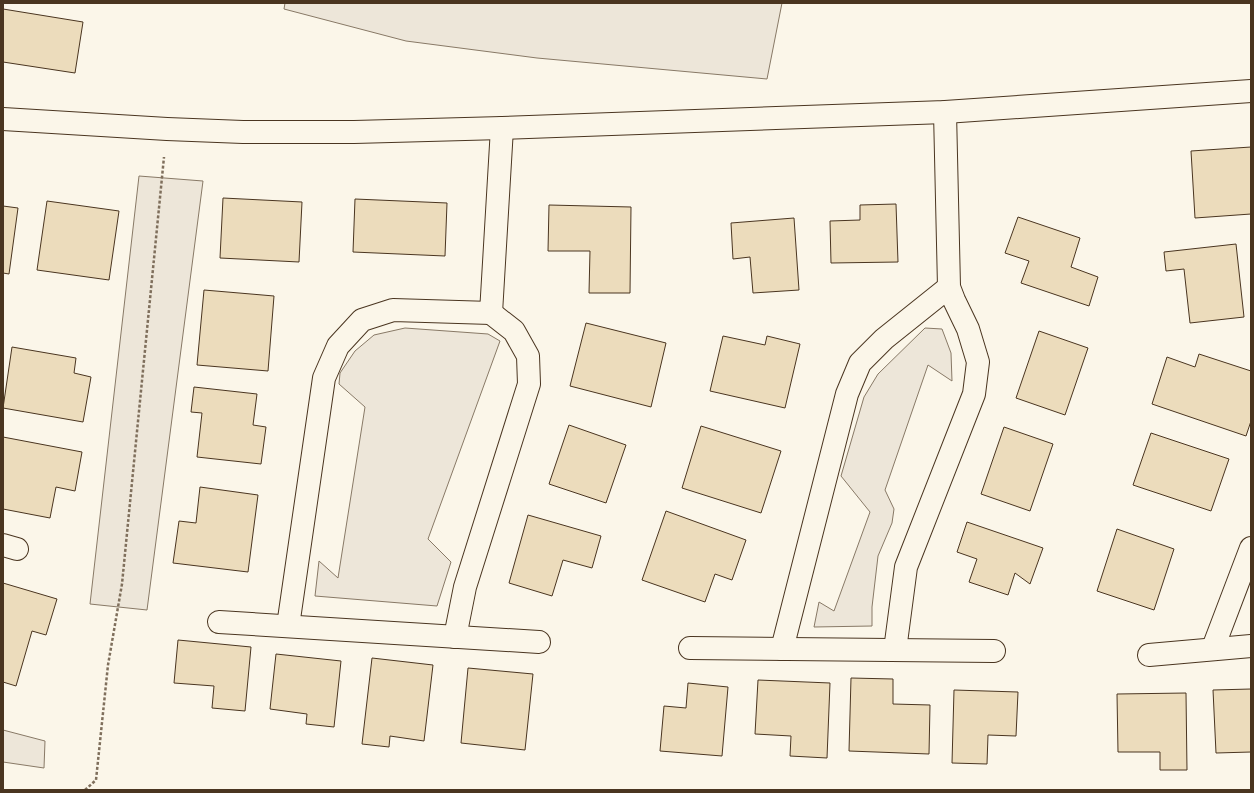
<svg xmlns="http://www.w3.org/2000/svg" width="1254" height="793" viewBox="0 0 1254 793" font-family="'PT Serif',serif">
<rect width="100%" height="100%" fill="#fbf6e9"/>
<g fill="#ede6d9" stroke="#887966">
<polygon points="285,3 782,3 767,79 537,58 406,41 284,9"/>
<polygon points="139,176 203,181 147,610 90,604"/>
<polygon points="405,328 488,334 500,341 428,539 451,562 437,606 315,596 319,561 338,578 365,407 339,384 340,373 355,351 374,335"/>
<polygon points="925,328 942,329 951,353 952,381 928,365 885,490 894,509 892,523 878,556 872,607 872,626 814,627 819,602 834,611 870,512 841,476 864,397 878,374"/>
<polygon points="3,730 45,741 44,768 3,762"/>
</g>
<g fill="#ecdcbc" stroke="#4a3520">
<polygon points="3,9 83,22 75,73 3,62"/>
<polygon points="1251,147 1251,214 1195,218 1191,151"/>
<polygon points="223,198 302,202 299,262 220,258"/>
<polygon points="355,199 447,203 445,256 353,252"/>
<polygon points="47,201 119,211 109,280 37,270"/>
<polygon points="896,204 898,262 831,263 830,221 860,220 860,205"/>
<polygon points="549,205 631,207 630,293 589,293 590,251 548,251"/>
<polygon points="3,206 18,208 9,274 3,273"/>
<polygon points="1018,217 1080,238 1071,267 1098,277 1089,306 1021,283 1029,261 1005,253"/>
<polygon points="794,218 799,290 753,293 750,257 733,259 731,223"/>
<polygon points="1236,244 1244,317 1190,323 1184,269 1166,271 1164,252"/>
<polygon points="204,290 274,296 268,371 197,365"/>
<polygon points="586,323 666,343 651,407 570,386"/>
<polygon points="1039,331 1088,348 1065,415 1016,398"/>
<polygon points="723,336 765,345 767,336 800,344 785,408 710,391"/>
<polygon points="12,347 76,358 74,373 91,377 83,422 3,408"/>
<polygon points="1199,354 1251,371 1251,421 1246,436 1152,404 1167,357 1195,367"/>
<polygon points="194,387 257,394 253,425 266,427 261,464 197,457 202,413 191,412"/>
<polygon points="569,425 626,445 606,503 549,484"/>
<polygon points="701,426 781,451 761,513 682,488"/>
<polygon points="1004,427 1053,444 1030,511 981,494"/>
<polygon points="1151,433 1229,459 1211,511 1133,485"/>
<polygon points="3,437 82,452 75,491 56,487 50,518 3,509"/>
<polygon points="200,487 258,495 248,572 173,563 179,521 196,523"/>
<polygon points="666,511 746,540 732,580 715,574 705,602 642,580"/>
<polygon points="528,515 601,536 592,568 563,560 552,596 509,583"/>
<polygon points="967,522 1043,548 1030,584 1015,573 1008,595 969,582 977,559 957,552"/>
<polygon points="1117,529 1174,549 1154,610 1097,591"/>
<polygon points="3,583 57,599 46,635 32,631 16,686 3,682"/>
<polygon points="178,640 251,647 245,711 212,708 214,686 174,683"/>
<polygon points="276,654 341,661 334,727 306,724 307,714 270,709"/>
<polygon points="372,658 433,665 424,741 390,736 389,747 362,744"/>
<polygon points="468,668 533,674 525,750 461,743"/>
<polygon points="851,678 893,679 893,704 930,705 929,754 849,751"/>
<polygon points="758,680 830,683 827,758 790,756 791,736 755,734"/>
<polygon points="688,683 728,687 722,756 660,751 664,706 686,708"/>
<polygon points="1251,689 1251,752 1216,753 1213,690"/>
<polygon points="954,690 1018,692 1016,736 988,735 987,764 952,763"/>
<polygon points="1186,693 1187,770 1160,770 1160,752 1118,752 1117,694"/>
</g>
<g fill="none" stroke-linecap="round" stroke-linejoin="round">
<g stroke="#4a3520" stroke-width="24">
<g id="minor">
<polyline points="3,119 167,129 243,132 354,132 502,128 945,112 1251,91"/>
<polyline points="3,545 17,549"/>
<polyline points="219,622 539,642"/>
<polyline points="288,626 324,378 338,346 362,320 393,310 491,313 502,128"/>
<polyline points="455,637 465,587 529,384 528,356 514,331 491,313"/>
<polyline points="690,648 994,651"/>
<polyline points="1213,648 1251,548"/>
<polyline points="782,649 847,394 860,363 884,339 949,287"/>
<polyline points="895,650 906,567 974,394 978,362 968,329 954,300 949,287 945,112"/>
<polyline points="1149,655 1251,646"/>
</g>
</g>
<polyline stroke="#7f6f5c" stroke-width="2.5" stroke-dasharray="3 2" stroke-linecap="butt" points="85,790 96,780 108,665 122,584 164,157"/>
<use href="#minor" stroke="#fbf6e9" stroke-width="22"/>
</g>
<rect width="1254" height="793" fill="none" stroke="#4a3520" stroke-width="8"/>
</svg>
